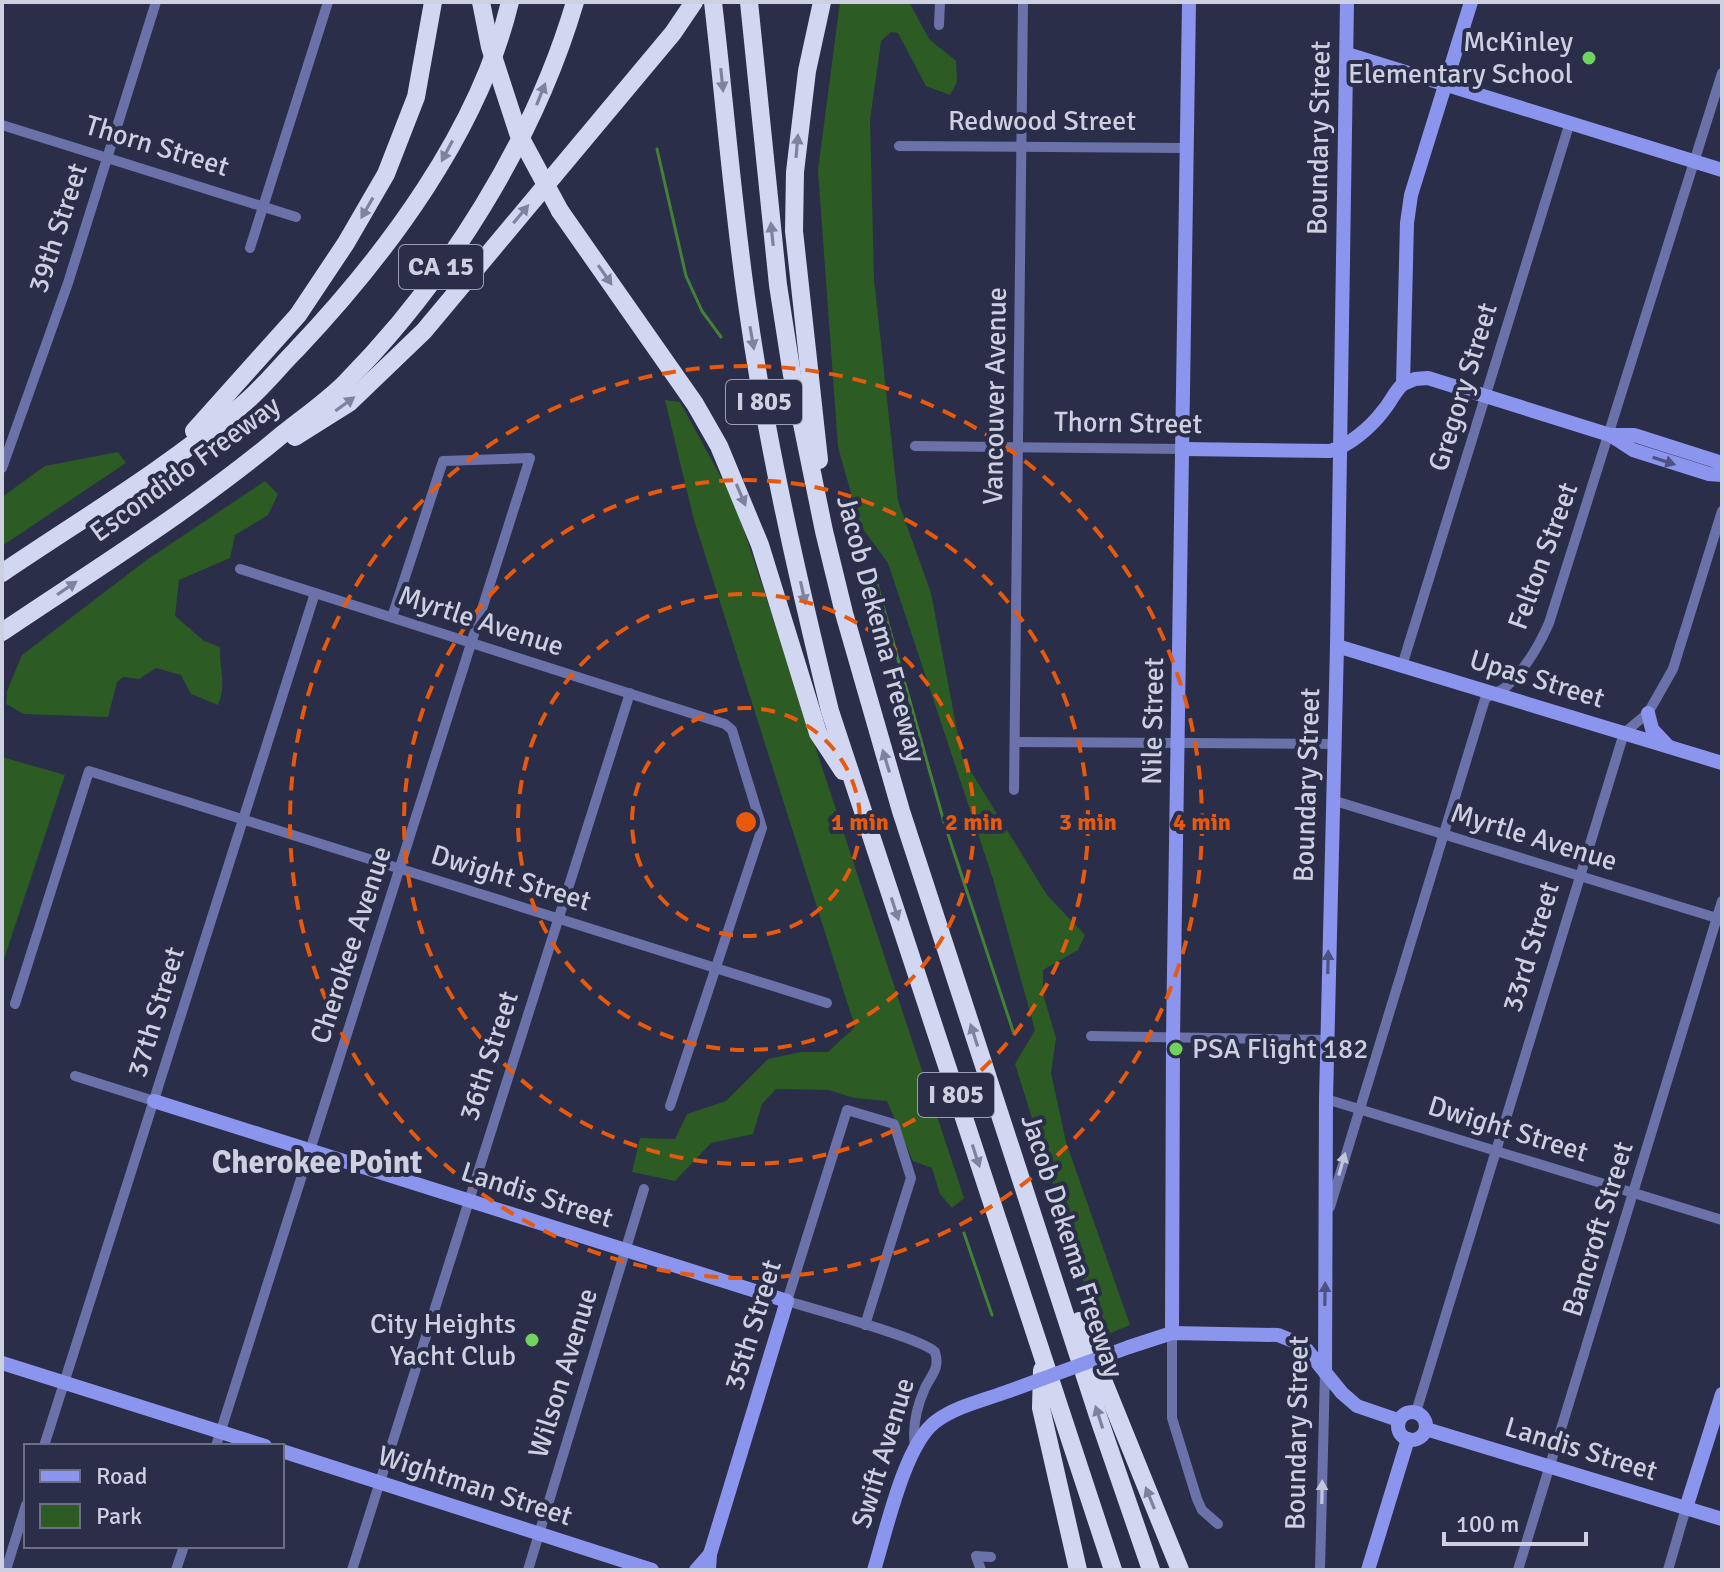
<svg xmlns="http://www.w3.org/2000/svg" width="1724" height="1572" viewBox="0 0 1724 1572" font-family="Signika,sans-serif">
<rect width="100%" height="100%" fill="#2b2e49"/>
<g fill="#2c5b24">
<polygon points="840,2 909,2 929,39 956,61 957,82 950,95 926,86 898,33 891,32 881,41 870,120 874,279 898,501 931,593 962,757 1047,895 1085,935 1078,950 1043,970 1043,994 1056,1038 1051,1073 1066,1142 1130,1325 1101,1337 1015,1064 1035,1030 993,879 888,563 860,525 838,447 818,170"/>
<polygon points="665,400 680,402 735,503 964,1198 952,1208 940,1194 932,1168 913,1161 887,1101 854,1098 829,1090 776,1089 762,1104 753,1134 711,1143 675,1181 632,1172 640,1138 675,1139 687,1114 726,1101 768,1059 801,1052 828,1052 855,1027 694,520"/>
<polygon points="118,452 126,463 2,546 2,497 45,466"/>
<path d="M265,481L278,494L268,515L235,535L230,558L179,580L175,616L204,641L220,647C219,669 227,684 218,705L191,694L181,675L156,668L139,679L123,677L117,682L108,717L24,714L6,704L7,691L22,655L148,559Z"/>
<polygon points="2,757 65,775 2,965"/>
</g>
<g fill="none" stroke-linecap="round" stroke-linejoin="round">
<g stroke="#418235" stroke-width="3">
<polyline points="657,149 686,276 702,311 721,337"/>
<polyline points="876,581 944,822 1013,1031"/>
<polyline points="964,1233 992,1315"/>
</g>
<g stroke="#6a72a9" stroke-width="10">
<polyline points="939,25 940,2"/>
<polyline points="2,125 296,217"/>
<polyline points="899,146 1185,148"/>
<polyline points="250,248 328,2"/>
<polyline points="915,446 1183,449"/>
<polyline points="2,468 68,283 156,2"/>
<polyline points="240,569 725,724 732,730 762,828 670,1106"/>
<polyline points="1402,666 1570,122"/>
<polyline points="1015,742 1333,744"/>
<polyline points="1014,790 1023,2"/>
<polyline points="1332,800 1720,919"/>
<polyline points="15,1004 89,771 827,1003"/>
<polyline points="1091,1036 1327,1040"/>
<polyline points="75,1076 154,1101"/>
<polyline points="1326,1099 1722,1220"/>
<path d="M1330,1207L1485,699C1492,693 1500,692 1507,686C1525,669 1539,646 1549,623L1722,73"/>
<path d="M865,1325L911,1178L894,1124L847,1110L787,1301C813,1309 922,1338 935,1352C940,1368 932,1374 925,1388C917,1406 912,1426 915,1446"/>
<polyline points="1172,1333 1172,1418 1197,1499 1202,1510 1218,1524"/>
<polyline points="1416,1412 1624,733 1648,713 1673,669 1722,511"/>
<polyline points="44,1446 315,593"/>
<polyline points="216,1446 530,458 443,461 392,617"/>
<polyline points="6,1570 26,1505"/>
<polyline points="176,1570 184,1546"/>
<polyline points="352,1570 630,693"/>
<polyline points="528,1570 644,1189"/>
<polyline points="981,1570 976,1556 991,1557"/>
<polyline points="1320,1570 1325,1372"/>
<polyline points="1518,1570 1722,901"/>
<polyline points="1668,1570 1686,1508"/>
</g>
<g stroke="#8b95ed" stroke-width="14">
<polyline points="1347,54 1722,170"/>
<polyline points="1403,384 1415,379 1428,378 1610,435 1634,435 1722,463"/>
<polyline points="1610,435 1633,450 1709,474 1722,475"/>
<path d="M1183,449L1330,451C1349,446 1371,427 1383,411C1391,402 1394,392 1403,384L1407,223L1411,195L1471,2"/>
<polyline points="1337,646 1722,763"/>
<polyline points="1648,713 1652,729 1668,746"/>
<polyline points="154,1101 787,1301 710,1554 709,1570"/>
<polyline points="1172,1333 1173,1037 1189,2"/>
<polyline points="1129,1347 1172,1333 1278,1335 1298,1343 1307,1350 1342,1393 1357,1406 1398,1420"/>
<polyline points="2,1363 265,1446"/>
<polyline points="1325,1372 1326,1099 1337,646 1347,2"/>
<circle cx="1412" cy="1426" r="14"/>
<polyline points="1426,1429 1722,1519"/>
<polyline points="282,1451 652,1570"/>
<polyline points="1686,1508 1722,1394"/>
<polyline points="696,1570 710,1554"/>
<path d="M874,1570C886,1532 904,1446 935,1422C956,1406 985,1400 1009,1391"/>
<polyline points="1368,1570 1408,1439"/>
</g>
<g stroke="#d1d6f1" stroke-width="18">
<path d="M713,2C725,105 733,209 748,311C767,445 798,579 830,711L1113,1570"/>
<polyline points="749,2 778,285 792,375 824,531 844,613 901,811 1099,1419 1151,1570"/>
<polyline points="560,211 695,404 719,446 760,545 818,733 843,771"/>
<polyline points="194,431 298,315 346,243 386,174 416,97 433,2"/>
<polyline points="295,437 349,403 424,331 673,33 694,2"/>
<polyline points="819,460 794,231 795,172 807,71 822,2"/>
<path d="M2,573C82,519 167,468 241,406C261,390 278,368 296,350C386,255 479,131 510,2"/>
<path d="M2,632C97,568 196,507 284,433C304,417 327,401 345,383C447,280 534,141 575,2"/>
<polyline points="1079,1321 1180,1570"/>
<polyline points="1042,1370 1041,1408 1078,1570"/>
</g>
<polyline stroke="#8b95ed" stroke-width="14" points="1009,1391 1129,1347"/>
<polyline stroke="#d1d6f1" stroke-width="18" points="481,2 490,47 518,133 560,211"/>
</g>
<defs><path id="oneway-solid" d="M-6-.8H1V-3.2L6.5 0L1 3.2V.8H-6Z" transform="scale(2)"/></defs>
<g fill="#7e829d">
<use href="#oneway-solid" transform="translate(722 80) rotate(84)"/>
<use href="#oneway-solid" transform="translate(541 94) rotate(-68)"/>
<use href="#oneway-solid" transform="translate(797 146) rotate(-85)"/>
<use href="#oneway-solid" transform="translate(447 151) rotate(118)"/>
<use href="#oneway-solid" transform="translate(367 208) rotate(120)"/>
<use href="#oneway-solid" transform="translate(521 214) rotate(-50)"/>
<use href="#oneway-solid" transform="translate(772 234) rotate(-96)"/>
<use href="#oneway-solid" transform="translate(605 275) rotate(55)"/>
<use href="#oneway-solid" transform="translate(752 338) rotate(80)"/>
<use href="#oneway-solid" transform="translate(345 404) rotate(-36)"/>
<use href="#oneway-solid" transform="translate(741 495) rotate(67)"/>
<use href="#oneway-solid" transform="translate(67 588) rotate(-34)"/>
<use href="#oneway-solid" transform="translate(803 593) rotate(78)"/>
<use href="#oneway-solid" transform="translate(886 761) rotate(-107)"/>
<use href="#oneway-solid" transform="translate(895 909) rotate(72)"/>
<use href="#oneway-solid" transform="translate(974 1035) rotate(-108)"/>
<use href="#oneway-solid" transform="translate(976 1156) rotate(72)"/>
<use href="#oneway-solid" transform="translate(1099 1417) rotate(-108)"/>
<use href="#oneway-solid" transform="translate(1150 1498) rotate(-112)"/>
</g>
<g fill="#4d5282">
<use href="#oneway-solid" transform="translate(1664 461) rotate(18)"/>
<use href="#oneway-solid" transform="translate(1328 962) rotate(-89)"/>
<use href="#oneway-solid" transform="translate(1325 1294) rotate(-89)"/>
</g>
<g fill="#c3c7db">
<use href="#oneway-solid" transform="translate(1342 1164) rotate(-74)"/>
<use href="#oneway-solid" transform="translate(1322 1492) rotate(-89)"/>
</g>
<g fill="none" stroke="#e8590c" stroke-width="4" stroke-dasharray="14 10">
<circle cx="746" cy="822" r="114"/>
<circle cx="746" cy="822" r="228"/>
<circle cx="746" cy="822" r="342"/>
<circle cx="746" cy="822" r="456"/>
</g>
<g fill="#71d35e" stroke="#2b2e49" stroke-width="3">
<circle cx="1589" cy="58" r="8"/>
<circle cx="1176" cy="1049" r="8"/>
<circle cx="532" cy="1340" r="8"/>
</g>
<g text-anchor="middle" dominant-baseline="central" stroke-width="8" stroke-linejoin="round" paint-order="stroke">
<g fill="#2b2e49" stroke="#9c9fb3" stroke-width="2">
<rect x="399" y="245" width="84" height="44" rx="6"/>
<rect x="726" y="380" width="76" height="44" rx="6"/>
<rect x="918" y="1073" width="76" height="44" rx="6"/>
</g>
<g font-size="26" font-weight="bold" fill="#cdd0e1">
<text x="441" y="267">CA 15</text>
<text x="764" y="402">I 805</text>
<text x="956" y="1095">I 805</text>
</g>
<g font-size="28" fill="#cdd0e1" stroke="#2b2e49" text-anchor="end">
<text x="1573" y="42">McKinley<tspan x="1573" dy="32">Elementary School</tspan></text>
<text x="1192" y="1049" text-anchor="start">PSA Flight 182</text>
<text x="516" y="1324">City Heights<tspan x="516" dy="32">Yacht Club</tspan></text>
</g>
<g font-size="28" fill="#cdd0e1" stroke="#2b2e49">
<text x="1042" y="121">Redwood Street</text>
<text transform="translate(1319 138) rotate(-89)">Boundary Street</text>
<text transform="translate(157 146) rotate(17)">Thorn Street</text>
<text transform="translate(58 228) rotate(-72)">39th Street</text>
<text transform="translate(1463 387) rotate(-73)">Gregory Street</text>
<text transform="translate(995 396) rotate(-89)">Vancouver Avenue</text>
<text transform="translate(1128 423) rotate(1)">Thorn Street</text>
<text transform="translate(185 469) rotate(-36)">Escondido Freeway</text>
<text transform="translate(1543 556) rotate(-70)">Felton Street</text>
<text transform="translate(481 621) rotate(18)">Myrtle Avenue</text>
<text transform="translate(881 629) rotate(75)">Jacob Dekema Freeway</text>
<text transform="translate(1537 679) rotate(17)">Upas Street</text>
<text transform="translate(1153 721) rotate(-89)">Nile Street</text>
<text transform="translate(1307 785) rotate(-88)">Boundary Street</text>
<text transform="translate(1534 837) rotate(17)">Myrtle Avenue</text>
<text transform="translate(511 878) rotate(17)">Dwight Street</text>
<text transform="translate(351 945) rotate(-72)">Cherokee Avenue</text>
<text transform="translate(1531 947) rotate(-73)">33rd Street</text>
<text transform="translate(156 1012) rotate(-73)">37th Street</text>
<text transform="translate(489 1056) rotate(-72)">36th Street</text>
<text transform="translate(1508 1129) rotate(17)">Dwight Street</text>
<text transform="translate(537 1195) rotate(18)">Landis Street</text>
<text transform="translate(1598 1229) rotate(-73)">Bancroft Street</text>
<text transform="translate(1072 1246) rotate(72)">Jacob Dekema Freeway</text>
<text transform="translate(753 1325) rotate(-73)">35th Street</text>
<text transform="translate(563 1373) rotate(-73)">Wilson Avenue</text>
<text transform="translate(1297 1433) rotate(-89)">Boundary Street</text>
<text transform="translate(1581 1449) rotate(17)">Landis Street</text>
<text transform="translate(883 1453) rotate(-73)">Swift Avenue</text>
<text transform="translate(475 1486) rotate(18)">Wightman Street</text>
</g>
<g font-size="32" font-weight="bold" fill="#cdd0e1" stroke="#2b2e49">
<text x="317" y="1162">Cherokee Point</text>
</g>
</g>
<circle cx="746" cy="822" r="12" fill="#e8590c" stroke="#2b2e49" stroke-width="4"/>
<g font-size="24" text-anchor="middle" font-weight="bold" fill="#e8590c" stroke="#2b2e49" stroke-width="8" stroke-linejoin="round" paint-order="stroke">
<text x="860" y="830">1 min</text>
<text x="974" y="830">2 min</text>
<text x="1088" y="830">3 min</text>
<text x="1202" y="830">4 min</text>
</g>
<rect width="1724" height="1572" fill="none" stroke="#cdd0e1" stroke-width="8"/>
<rect x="24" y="1444" width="260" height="104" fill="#2b2e49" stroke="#6c6f86" stroke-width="2"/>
<rect x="40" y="1470" width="40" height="12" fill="#8b95ed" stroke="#6c6f86" stroke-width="2"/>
<text x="96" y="1484" font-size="24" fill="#cdd0e1">Road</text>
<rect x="40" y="1504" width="40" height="24" fill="#2c5b24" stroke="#6c6f86" stroke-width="2"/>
<text x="96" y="1524" font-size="24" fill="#cdd0e1">Park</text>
<path d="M1444 1532v12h142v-12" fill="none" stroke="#cdd0e1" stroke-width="4"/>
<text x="1456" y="1532" font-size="24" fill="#cdd0e1" stroke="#2b2e49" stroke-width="6" paint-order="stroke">100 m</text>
</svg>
